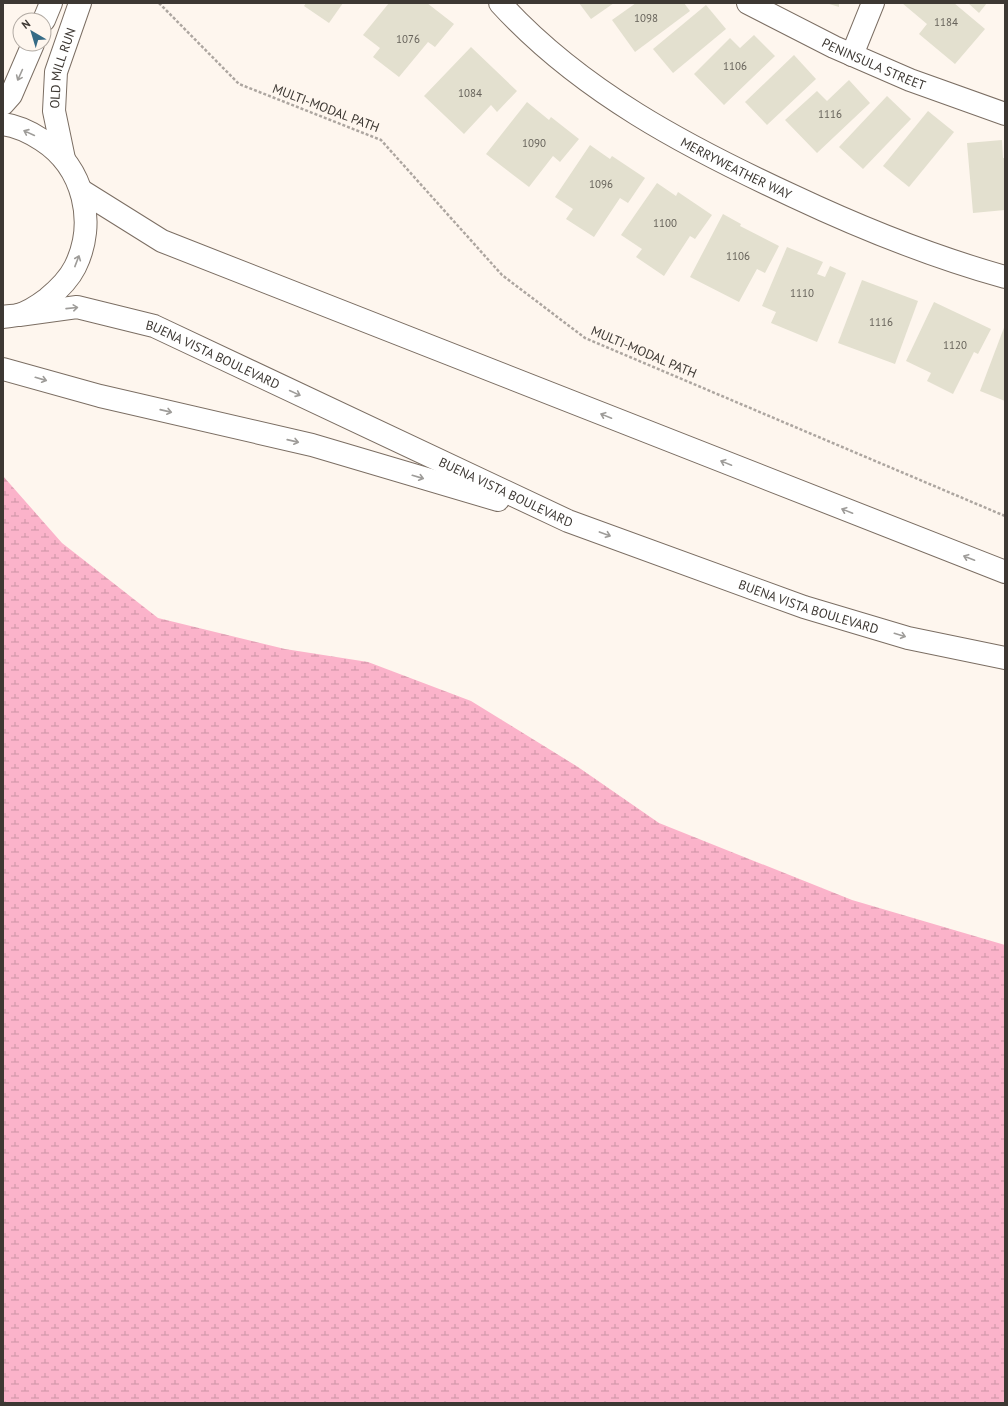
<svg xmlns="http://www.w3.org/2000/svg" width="1008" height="1406" viewBox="0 0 1008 1406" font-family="'PT Sans',sans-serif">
<defs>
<pattern id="wetland-marsh" width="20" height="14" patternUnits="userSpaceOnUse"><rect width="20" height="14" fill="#fbb3ca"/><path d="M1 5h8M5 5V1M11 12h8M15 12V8" fill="none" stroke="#cc93a5"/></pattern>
</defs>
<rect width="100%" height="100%" fill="#fef6ee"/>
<polygon fill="url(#wetland-marsh)" points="3,476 62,543 158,618 285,649 368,662 471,701 578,767 659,823 852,900 1005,945 1005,1403 3,1403"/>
<g fill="#e3e0cf">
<polygon points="306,3 343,3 329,23 304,6"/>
<polygon points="389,3 427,3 454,24 435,47 428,42 399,77 373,57 380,48 363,35"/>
<polygon points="579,3 614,3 591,19"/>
<polygon points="636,3 684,3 690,11 635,52 612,20"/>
<polygon points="826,3 839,3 839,7"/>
<polygon points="902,3 954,3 985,29 955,64 919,34 927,24"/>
<polygon points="968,3 987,3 979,13"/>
<polygon points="706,5 726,29 673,73 653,49"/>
<polygon points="754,35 775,56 724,105 694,74 730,38 740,48"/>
<polygon points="471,47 517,91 497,112 491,105 464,134 424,96"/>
<polygon points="794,55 816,79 767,125 745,102"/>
<polygon points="849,80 870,103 817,153 785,120 817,91 827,101"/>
<polygon points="887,96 911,119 863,169 839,147"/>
<polygon points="527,102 549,120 551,117 579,139 560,162 553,156 529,187 486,154"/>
<polygon points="928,111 954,132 909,187 883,166"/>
<polygon points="1002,140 1003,158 1005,158 1005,210 973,213 967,143"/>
<polygon points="590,145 610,159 612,156 645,178 628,203 620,198 594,237 566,219 573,209 555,197"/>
<polygon points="657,183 676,196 678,192 712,215 695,239 690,236 664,276 636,257 642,249 621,235"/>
<polygon points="723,214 741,224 740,226 779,246 765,273 757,269 739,302 690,277"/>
<polygon points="787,247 823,262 817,274 825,277 830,266 846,273 817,342 771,323 776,312 762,306"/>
<polygon points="862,280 918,301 895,364 838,343"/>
<polygon points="934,302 991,329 978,354 974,352 953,394 927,381 931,373 906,361"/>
<polygon points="1005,325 1005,401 980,391"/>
</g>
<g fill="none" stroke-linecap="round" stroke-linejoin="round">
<g stroke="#7b6e63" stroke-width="24">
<g id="minor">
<path id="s1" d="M500,3C580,91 687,147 793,196C861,228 933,257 1005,277"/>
<path id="s2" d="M748,3L834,47L910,80L1005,114"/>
<polyline points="44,20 51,3"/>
<polyline points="852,55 873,3"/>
<polyline points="3,104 11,95 33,44"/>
<path id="s3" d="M64,159L54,111L56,72L80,3"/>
</g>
</g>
<g stroke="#7b6e63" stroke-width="24">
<g id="major">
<path d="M3,124C17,126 30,132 42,140C84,167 97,223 75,267C69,279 58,290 47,299C39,305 29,312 18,315C13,316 8,316 3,317"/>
<polyline points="82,191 162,241 1005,572"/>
<path id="s4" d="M19,315L77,307L154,326L568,521L804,607L908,638L1005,658"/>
<polyline points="3,369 100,396 312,445 498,500"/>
</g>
</g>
<polyline stroke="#ada6a0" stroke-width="2.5" stroke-dasharray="3 2" stroke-linecap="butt" points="159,3 239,84 381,140 502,275 585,338 1005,516"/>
<use href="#minor" stroke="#fff" stroke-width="22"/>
<use href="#major" stroke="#fff" stroke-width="22"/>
</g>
<defs><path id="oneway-shaft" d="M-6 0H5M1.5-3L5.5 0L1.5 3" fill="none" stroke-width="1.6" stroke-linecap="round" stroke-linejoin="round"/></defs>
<g stroke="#9e9c99">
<use href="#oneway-shaft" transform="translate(20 75) rotate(114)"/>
<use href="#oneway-shaft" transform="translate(29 133) rotate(-155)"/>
<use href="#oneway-shaft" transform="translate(77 261) rotate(-69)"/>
<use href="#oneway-shaft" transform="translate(72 308) rotate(-6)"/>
<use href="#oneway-shaft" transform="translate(41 379) rotate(16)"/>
<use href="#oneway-shaft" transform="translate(295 393) rotate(25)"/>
<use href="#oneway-shaft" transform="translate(166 411) rotate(13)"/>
<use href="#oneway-shaft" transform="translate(606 416) rotate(-158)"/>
<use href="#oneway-shaft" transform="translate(293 441) rotate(13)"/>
<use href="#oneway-shaft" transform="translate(726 463) rotate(-158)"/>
<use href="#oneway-shaft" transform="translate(418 477) rotate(16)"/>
<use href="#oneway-shaft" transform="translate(847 511) rotate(-158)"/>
<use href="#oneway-shaft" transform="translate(605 534) rotate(20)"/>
<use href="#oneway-shaft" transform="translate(969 558) rotate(-159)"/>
<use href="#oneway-shaft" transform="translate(900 635) rotate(17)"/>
</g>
<g text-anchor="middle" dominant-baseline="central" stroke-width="4" stroke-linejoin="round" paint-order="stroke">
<g font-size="11" fill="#66625a">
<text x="646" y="18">1098</text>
<text x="946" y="22">1184</text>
<text x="408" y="39">1076</text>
<text x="735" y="66">1106</text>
<text x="470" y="93">1084</text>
<text x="830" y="114">1116</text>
<text x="534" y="143">1090</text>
<text x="601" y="184">1096</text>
<text x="665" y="223">1100</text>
<text x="738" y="256">1106</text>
<text x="802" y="293">1110</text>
<text x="881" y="322">1116</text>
<text x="955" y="345">1120</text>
</g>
<g font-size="13" fill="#3d3833" stroke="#fef6ee">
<text stroke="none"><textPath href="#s2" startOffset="140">PENINSULA STREET</textPath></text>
<text stroke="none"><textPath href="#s3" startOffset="93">OLD MILL RUN</textPath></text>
<text transform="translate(326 108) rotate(21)">MULTI-MODAL PATH</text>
<text stroke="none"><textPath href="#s1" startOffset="290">MERRYWEATHER WAY</textPath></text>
<text transform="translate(644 352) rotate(23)">MULTI-MODAL PATH</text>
<text stroke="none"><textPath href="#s4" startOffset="203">BUENA VISTA BOULEVARD</textPath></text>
<text stroke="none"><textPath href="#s4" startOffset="527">BUENA VISTA BOULEVARD</textPath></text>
<text stroke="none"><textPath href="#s4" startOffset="851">BUENA VISTA BOULEVARD</textPath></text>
</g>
</g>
<rect width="1008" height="1406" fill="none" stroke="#3d3833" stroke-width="8"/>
<g transform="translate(32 32) rotate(322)"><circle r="19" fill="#fef6ee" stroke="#b1aaa3"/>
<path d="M0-3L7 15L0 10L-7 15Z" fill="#356b86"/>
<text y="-6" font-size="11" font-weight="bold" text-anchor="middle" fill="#3d3833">N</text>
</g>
</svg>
